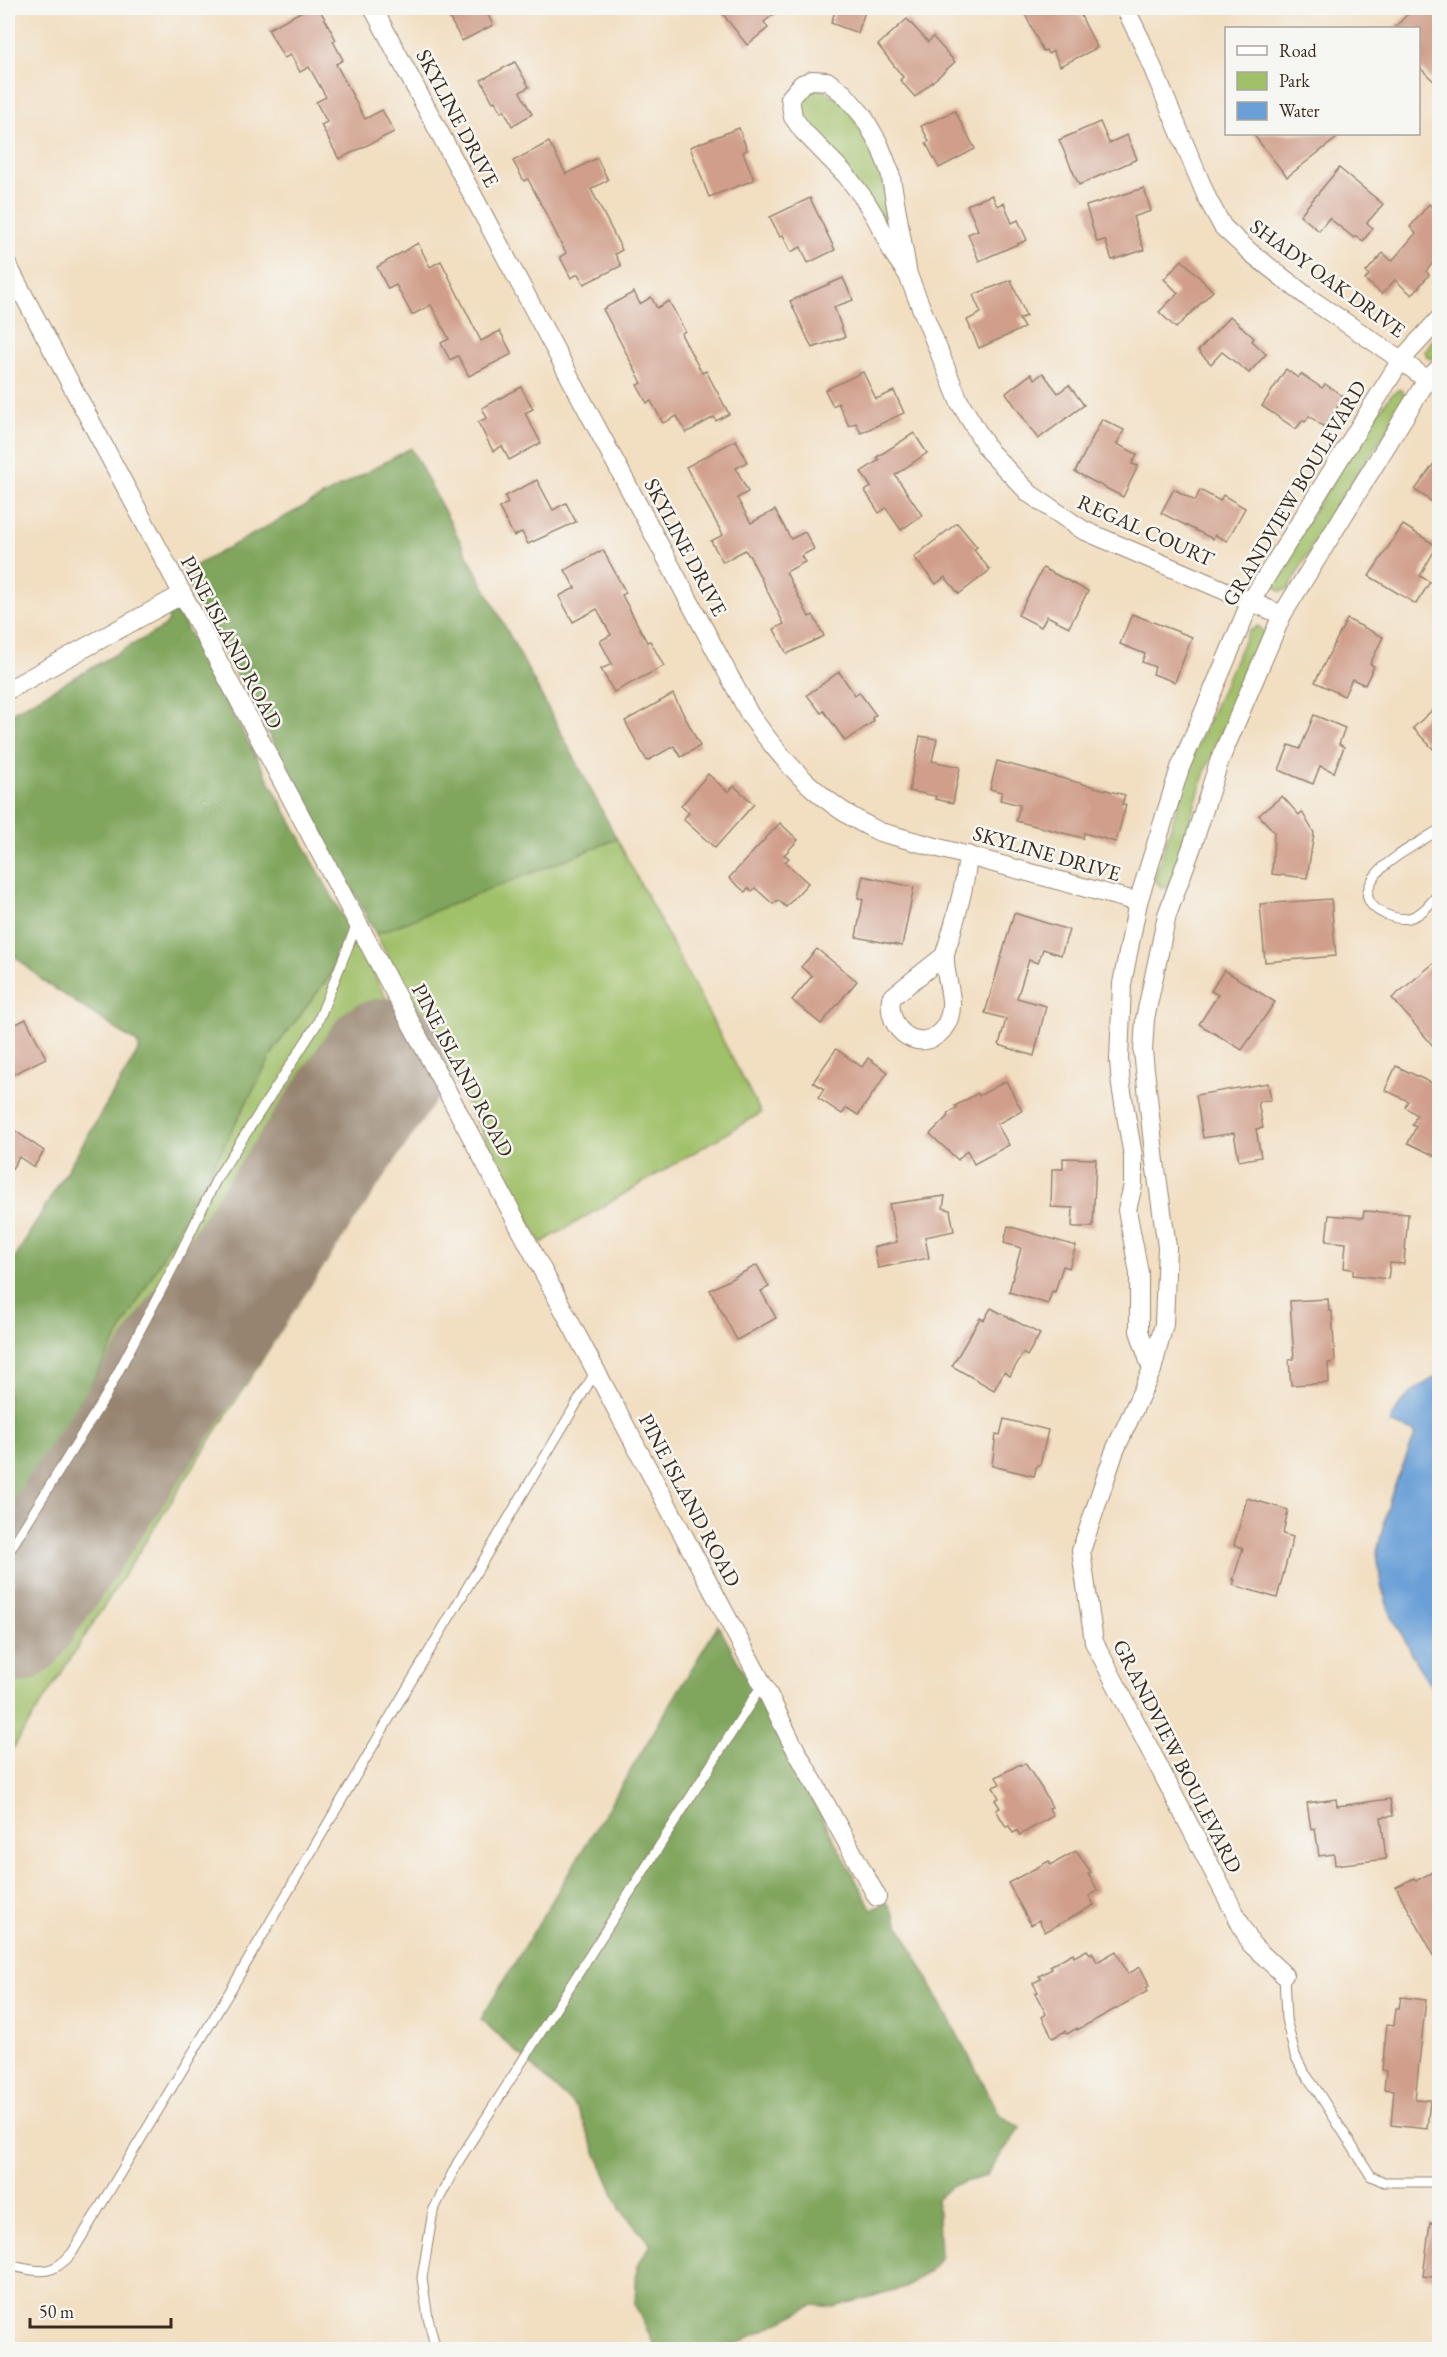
<svg xmlns="http://www.w3.org/2000/svg" width="1447" height="2357" viewBox="0 0 1447 2357" font-family="'EB Garamond',serif">
<rect width="100%" height="100%" fill="#f6f6f2"/>
<filter id="ink" filterUnits="userSpaceOnUse"><feTurbulence type="fractalNoise" baseFrequency=".0167" numOctaves="2"/><feDisplacementMap in="SourceGraphic" scale="12" xChannelSelector="R" yChannelSelector="G"/><feConvolveMatrix kernelMatrix="1 2 1 2 8 2 1 2 1" color-interpolation-filters="sRGB"/></filter>
<filter id="wash" filterUnits="userSpaceOnUse"><feTurbulence type="fractalNoise" baseFrequency=".008" numOctaves="4" result="noise"/><feDisplacementMap in="SourceGraphic" scale="24" xChannelSelector="R" yChannelSelector="G"/><feGaussianBlur stdDeviation="1.35" result="paint"/><feColorMatrix in="noise" values="0 0 0 0 0 0 0 0 0 0 0 0 0 0 0 0 0 1.4 0 .05"/><feComposite in="paint" operator="in"/></filter>
<g filter="url(#wash)">
<rect width="100%" height="100%" fill="#f2dec1"/>
<g fill="#a0c069" stroke="#6e7544" stroke-width="1.5">
<path d="M821,88L847,106L878,157L891,226H889L802,118C799,101 803,91 821,88Z"/>
<polygon points="1439,331 1439,357 1432,359 1427,357 1425,351"/>
<polygon points="1398,390 1402,390 1407,401 1335,506 1290,586 1287,590 1280,591 1275,586 1274,579 1346,457 1391,395"/>
<polygon points="1258,626 1266,634 1265,641 1242,686 1206,768 1171,883 1166,888 1162,888 1154,879 1195,751 1248,632"/>
<polygon points="617,839 761,1113 541,1243 376,934"/>
<polygon points="356,941 435,1090 8,1756 8,1532 199,1192 276,1047"/>
</g>
<g fill="#80a65d" stroke="#5e683e" stroke-width="1.5">
<polygon points="411,448 617,839 376,934 182,573"/>
<polygon points="176,609 356,941 276,1047 199,1192 8,1532 8,1269 140,1048 136,1042 43,981 8,950 8,715 164,627 169,621 167,613"/>
<polygon points="718,1625 872,1910 887,1902 1000,2115 1020,2128 986,2176 951,2186 937,2199 940,2256 930,2271 905,2287 834,2307 814,2305 736,2344 713,2349 656,2349 635,2305 637,2266 651,2245 621,2210 577,2108 481,2019"/>
</g>
<path fill="#6aa0d7" stroke="#52657a" stroke-width="1.5" d="M1439,1375V1708L1431,1686L1417,1664L1389,1610L1381,1585L1377,1552L1391,1495L1416,1433L1390,1423C1401,1396 1415,1389 1439,1375Z"/>
<g fill="none" stroke-linecap="round" stroke-linejoin="round">
<polyline stroke="#968470" stroke-width="128" points="8,1621 385,1062"/>
</g>
<g id="blocks">
<g fill="#d09e8a">
<polygon points="308,8 319,8 336,40 333,41 343,60 336,64 365,119 382,110 394,132 339,159 321,125 327,122 316,102 326,97 309,67 300,72 291,55 284,58 268,29"/>
<polygon points="444,8 484,8 493,25 462,41"/>
<polygon points="718,8 782,8 764,22 768,28 747,45"/>
<polygon points="836,8 866,8 858,33 831,23"/>
<polygon points="1022,8 1077,8 1097,48 1060,66 1053,51 1048,54 1046,50 1043,51"/>
<polygon points="1414,8 1435,8 1440,12 1440,87 1419,67 1419,28 1394,28"/>
<polygon points="907,19 928,42 933,37 955,62 915,97 900,80 903,77 878,45"/>
<polygon points="515,62 529,87 520,92 532,114 512,126 504,110 501,112 495,101 493,102 481,80"/>
<polygon points="955,111 975,149 939,168 926,143 929,141 921,126"/>
<polygon points="1100,122 1109,143 1127,135 1137,159 1079,185 1059,140"/>
<polygon points="739,128 747,150 743,152 754,180 709,197 690,147"/>
<polygon points="1253,134 1342,134 1287,177"/>
<polygon points="549,142 566,174 597,158 608,180 591,189 622,250 615,254 621,266 584,284 578,274 571,278 560,257 566,253 528,179 524,181 513,161"/>
<polygon points="1339,168 1383,204 1367,223 1373,228 1363,241 1356,236 1354,238 1329,218 1319,231 1300,215"/>
<polygon points="1144,188 1151,211 1133,217 1144,250 1112,260 1105,240 1097,242 1086,206"/>
<polygon points="992,195 997,206 1004,203 1012,223 1018,220 1027,240 979,261 968,234 978,230 967,205"/>
<polygon points="810,198 835,250 808,263 801,247 791,252 783,235 780,237 770,217"/>
<polygon points="1429,204 1440,214 1440,255 1426,271 1429,275 1412,295 1395,280 1382,294 1365,280 1369,275 1366,272 1383,253 1392,261 1416,233 1410,227"/>
<polygon points="418,243 430,267 441,261 481,341 500,331 512,354 469,376 458,356 450,360 441,343 449,339 431,305 412,315 396,285 388,289 377,267"/>
<polygon points="1182,260 1213,291 1176,328 1159,312 1178,293 1164,279"/>
<polygon points="843,278 853,300 834,307 845,337 812,348 790,301"/>
<polygon points="1011,280 1026,316 1019,319 1024,328 979,348 967,320 981,313 973,295"/>
<polygon points="634,292 640,304 651,297 657,308 669,301 685,331 681,334 702,373 706,371 729,414 716,421 714,417 686,433 677,416 663,423 651,401 647,403 637,385 642,383 603,309"/>
<polygon points="1230,316 1254,338 1252,341 1266,354 1249,373 1222,352 1211,364 1198,351"/>
<polygon points="1286,369 1298,378 1301,374 1322,388 1325,384 1344,397 1324,427 1309,416 1305,422 1303,420 1296,429 1262,406"/>
<polygon points="863,372 876,399 894,391 904,413 861,433 856,423 849,426 838,403 833,406 825,390"/>
<polygon points="1043,373 1058,393 1069,385 1084,405 1038,439 1006,393 1031,374 1035,379"/>
<polygon points="521,387 533,409 525,413 541,443 509,460 502,446 493,451 478,422 487,418 482,408"/>
<polygon points="1102,419 1124,430 1117,444 1137,454 1132,464 1138,466 1123,497 1075,472"/>
<polygon points="914,433 927,453 895,475 922,515 901,530 886,508 879,513 865,491 871,487 861,472 879,460 877,457"/>
<polygon points="736,440 747,462 736,468 748,492 737,498 751,523 775,510 791,539 805,532 814,549 801,556 805,562 786,572 809,617 813,615 824,636 787,654 774,629 784,624 750,557 745,550 723,562 711,541 723,535 686,467"/>
<polygon points="1440,455 1440,507 1415,490"/>
<polygon points="537,480 553,510 566,503 576,522 528,544 522,532 514,536 499,508 508,503 505,496"/>
<polygon points="1174,489 1195,501 1200,490 1220,501 1223,495 1245,508 1227,541 1215,535 1213,539 1161,513"/>
<polygon points="957,523 977,547 974,550 990,570 959,594 945,577 936,584 914,557"/>
<polygon points="1403,525 1437,546 1420,576 1430,582 1416,604 1369,576"/>
<polygon points="603,550 626,593 622,595 647,642 650,641 664,666 614,692 601,669 612,664 600,641 611,635 597,609 573,622 559,596 575,588 565,570"/>
<polygon points="1043,568 1088,591 1069,627 1047,616 1041,627 1018,615"/>
<polygon points="1132,614 1192,637 1175,682 1153,674 1155,667 1142,662 1145,654 1120,644"/>
<polygon points="1347,619 1383,637 1370,664 1374,666 1365,685 1352,679 1344,696 1315,682"/>
<polygon points="839,672 855,695 859,692 876,715 872,718 874,721 845,741 824,711 821,713 807,695"/>
<polygon points="673,694 700,746 681,757 674,746 647,761 625,721"/>
<polygon points="1440,703 1440,756 1413,728"/>
<polygon points="1314,715 1345,728 1339,744 1344,747 1334,772 1320,766 1313,784 1279,770 1289,745 1300,749"/>
<polygon points="920,736 937,739 932,761 960,767 953,803 935,799 936,796 909,791"/>
<polygon points="997,761 1125,795 1122,804 1126,805 1116,842 1084,833 1083,838 1016,821 1020,805 1000,800 1002,792 990,789"/>
<polygon points="708,774 728,792 734,786 754,804 715,848 683,819 689,813 681,806"/>
<polygon points="1282,796 1299,815 1302,812 1314,833 1307,878 1272,874 1274,832 1259,815"/>
<polygon points="780,823 798,840 784,855 789,858 785,862 808,883 786,907 778,900 773,904 755,888 752,891 748,888 745,892 729,878"/>
<polygon points="863,876 914,887 902,946 856,937 863,899 858,898"/>
<polygon points="1331,899 1336,956 1265,962 1260,904"/>
<polygon points="1014,913 1069,930 1061,955 1043,949 1038,963 1029,960 1017,998 1046,1006 1034,1056 999,1045 1006,1019 985,1013"/>
<polygon points="817,949 857,981 821,1024 792,1000 812,976 801,967"/>
<polygon points="1440,958 1440,1054 1392,998"/>
<polygon points="1224,970 1275,1002 1242,1050 1199,1024 1218,995 1211,991"/>
<polygon points="26,1019 46,1058 8,1077 8,1028"/>
<polygon points="836,1049 862,1067 868,1058 888,1072 858,1115 847,1108 842,1114 818,1098 824,1089 813,1082"/>
<polygon points="1396,1066 1440,1087 1440,1147 1435,1156 1408,1143 1416,1127 1412,1125 1417,1115 1405,1107 1408,1101 1385,1090"/>
<polygon points="1006,1081 1022,1111 997,1124 1009,1145 974,1164 967,1150 958,1160 930,1134 948,1116 947,1114 957,1108 955,1106 978,1093 979,1096"/>
<polygon points="1268,1083 1271,1100 1258,1102 1263,1128 1256,1129 1261,1157 1239,1161 1234,1133 1203,1138 1196,1095"/>
<polygon points="14,1130 44,1151 34,1167 19,1157 8,1175 8,1139"/>
<polygon points="1063,1158 1096,1159 1093,1227 1072,1227 1073,1208 1051,1207 1052,1169 1063,1169"/>
<polygon points="945,1196 943,1208 950,1210 954,1231 925,1237 929,1258 878,1268 874,1247 897,1242 889,1204"/>
<polygon points="1364,1211 1408,1214 1404,1264 1390,1263 1388,1279 1353,1275 1353,1269 1344,1268 1346,1243 1326,1241 1329,1215 1363,1218"/>
<polygon points="1008,1226 1076,1246 1069,1268 1063,1266 1055,1292 1052,1291 1048,1304 1009,1292 1021,1248 1004,1243"/>
<polygon points="757,1265 769,1287 761,1291 776,1318 737,1340 710,1290"/>
<polygon points="1328,1299 1329,1311 1332,1311 1335,1362 1328,1363 1329,1383 1291,1385 1289,1360 1294,1359 1290,1301"/>
<polygon points="991,1308 1040,1334 1027,1356 1023,1353 1010,1376 1004,1372 994,1390 952,1366 980,1318 984,1320"/>
<polygon points="1004,1419 1048,1430 1040,1465 1037,1465 1034,1476 992,1466 996,1434 1000,1435"/>
<polygon points="1247,1498 1288,1510 1283,1534 1293,1537 1277,1598 1233,1585 1235,1580 1233,1580 1243,1548 1234,1545"/>
<polygon points="1025,1763 1042,1789 1052,1807 1049,1808 1053,1816 1020,1835 1017,1831 1013,1833 1009,1826 1006,1827 996,1810 1000,1808 995,1800 999,1798 993,1787 1000,1784 996,1777 1020,1764 1021,1766"/>
<polygon points="1336,1799 1337,1806 1390,1799 1393,1816 1381,1817 1386,1859 1335,1865 1334,1854 1319,1856 1315,1828 1311,1829 1307,1803"/>
<polygon points="1076,1851 1091,1872 1088,1874 1098,1891 1089,1896 1094,1905 1045,1932 1039,1920 1031,1925 1008,1883 1049,1861 1051,1865"/>
<polygon points="1440,1868 1440,1966 1396,1887 1414,1878 1416,1881"/>
<polygon points="1087,1950 1090,1954 1092,1952 1097,1962 1116,1951 1128,1974 1140,1967 1148,1982 1147,1983 1149,1986 1146,1988 1148,1991 1077,2030 1077,2028 1067,2034 1065,2031 1053,2038 1042,2017 1046,2014 1035,1993 1038,1992 1033,1983 1041,1979 1039,1976 1052,1969 1050,1966 1073,1953 1074,1957"/>
<polygon points="1401,1997 1426,2000 1415,2099 1430,2100 1427,2129 1391,2125 1394,2090 1384,2089 1386,2071 1382,2070 1387,2024 1394,2025 1396,2008 1399,2008"/>
<polygon points="1430,2223 1440,2224 1440,2278 1423,2276"/>
</g>
</g>
</g>
<g filter="url(#ink)">
<use href="#blocks" fill-opacity="0" stroke="#968470" stroke-width="1.5"/>
<g fill="none" stroke-linecap="round" stroke-linejoin="round">
<g stroke="#968470" stroke-width="11">
<g id="lane">
<path d="M1440,829C1421,842 1388,858 1375,876C1371,881 1366,892 1368,898C1373,913 1399,922 1412,917C1424,913 1432,901 1440,892"/>
<polyline points="8,1553 105,1397 177,1260 217,1178 317,1024 357,924"/>
<polyline points="1284,1975 1286,2019 1295,2055 1303,2071 1316,2089 1371,2176 1384,2182 1440,2182"/>
<path d="M8,2265C37,2271 51,2278 72,2253L230,1991L393,1712L596,1371"/>
<polyline points="436,2350 428,2318 422,2278 433,2211 458,2162 762,1685"/>
</g>
</g>
<g stroke="#968470" stroke-width="20">
<g id="street">
<path d="M373,8L750,715C787,767 822,805 880,832L1138,902"/>
<polyline points="1125,8 1141,40 1208,200 1223,227 1251,253 1309,298 1401,360 1427,380"/>
<polyline points="8,266 770,1698 791,1741 877,1897"/>
<polyline points="908,275 890,172 879,144 863,116 844,94 827,81 812,80 802,84 790,98 793,117 803,131 846,175 865,200 877,220 893,253 908,275 959,401 989,451 1030,494 1083,530 1282,615"/>
<polyline points="8,690 181,595"/>
<path d="M945,955L891,998C886,1040 934,1058 949,1018C956,998 943,975 945,954C947,945 951,936 953,927C960,903 966,880 968,855"/>
<polyline points="1152,1370 1139,1331 1139,1273 1127,1210 1133,1185 1133,1156 1121,1086 1119,1060 1122,984 1138,902 1180,768 1251,601 1401,360 1440,318"/>
<polyline points="1284,1975 1251,1944 1094,1642 1081,1551 1115,1450 1152,1370 1164,1324 1167,1247 1155,1162 1143,1051 1145,1019 1167,915 1193,844 1219,762 1282,615 1427,380 1440,367"/>
</g>
</g>
<use href="#lane" stroke="#fff" stroke-width="9"/>
<use href="#street" stroke="#fff" stroke-width="18"/>
</g>
</g>
<g text-anchor="middle" dominant-baseline="central" stroke-width="5" stroke-linejoin="round" paint-order="stroke">
<g font-size="21" fill="#3b2a1e" stroke="#f6f6f2">
<text transform="translate(458 118) rotate(62)">SKYLINE DRIVE</text>
<text transform="translate(1328 278) rotate(36)">SHADY OAK DRIVE</text>
<text transform="translate(1294 493) rotate(-59)">GRANDVIEW BOULEVARD</text>
<text transform="translate(1146 530) rotate(24)">REGAL COURT</text>
<text transform="translate(686 547) rotate(62)">SKYLINE DRIVE</text>
<text transform="translate(232 642) rotate(62)">PINE ISLAND ROAD</text>
<text transform="translate(1047 853) rotate(16)">SKYLINE DRIVE</text>
<text transform="translate(463 1070) rotate(62)">PINE ISLAND ROAD</text>
<text transform="translate(690 1500) rotate(62)">PINE ISLAND ROAD</text>
<text transform="translate(1178 1756) rotate(63)">GRANDVIEW BOULEVARD</text>
</g>
</g>
<rect width="1447" height="2357" fill="none" stroke="#f6f6f2" stroke-width="30"/>
<rect x="1225" y="27" width="195" height="108" fill="#f6f6f2" stroke="#aba49d" stroke-width="1.5"/>
<rect x="1237" y="46" width="30" height="9" fill="#ffffff" stroke="#aba49d" stroke-width="1.5"/>
<text x="1279" y="57" font-size="18" fill="#3b2a1e">Road</text>
<rect x="1237" y="72" width="30" height="18" fill="#a0c069" stroke="#aba49d" stroke-width="1.5"/>
<text x="1279" y="87" font-size="18" fill="#3b2a1e">Park</text>
<rect x="1237" y="102" width="30" height="18" fill="#6aa0d7" stroke="#aba49d" stroke-width="1.5"/>
<text x="1279" y="117" font-size="18" fill="#3b2a1e">Water</text>
<path d="M30 2318v9h141v-9" fill="none" stroke="#3b2a1e" stroke-width="3"/>
<text x="39" y="2318" font-size="18" fill="#3b2a1e" stroke="#f6f6f2" stroke-width="4.5" paint-order="stroke">50 m</text>
</svg>
